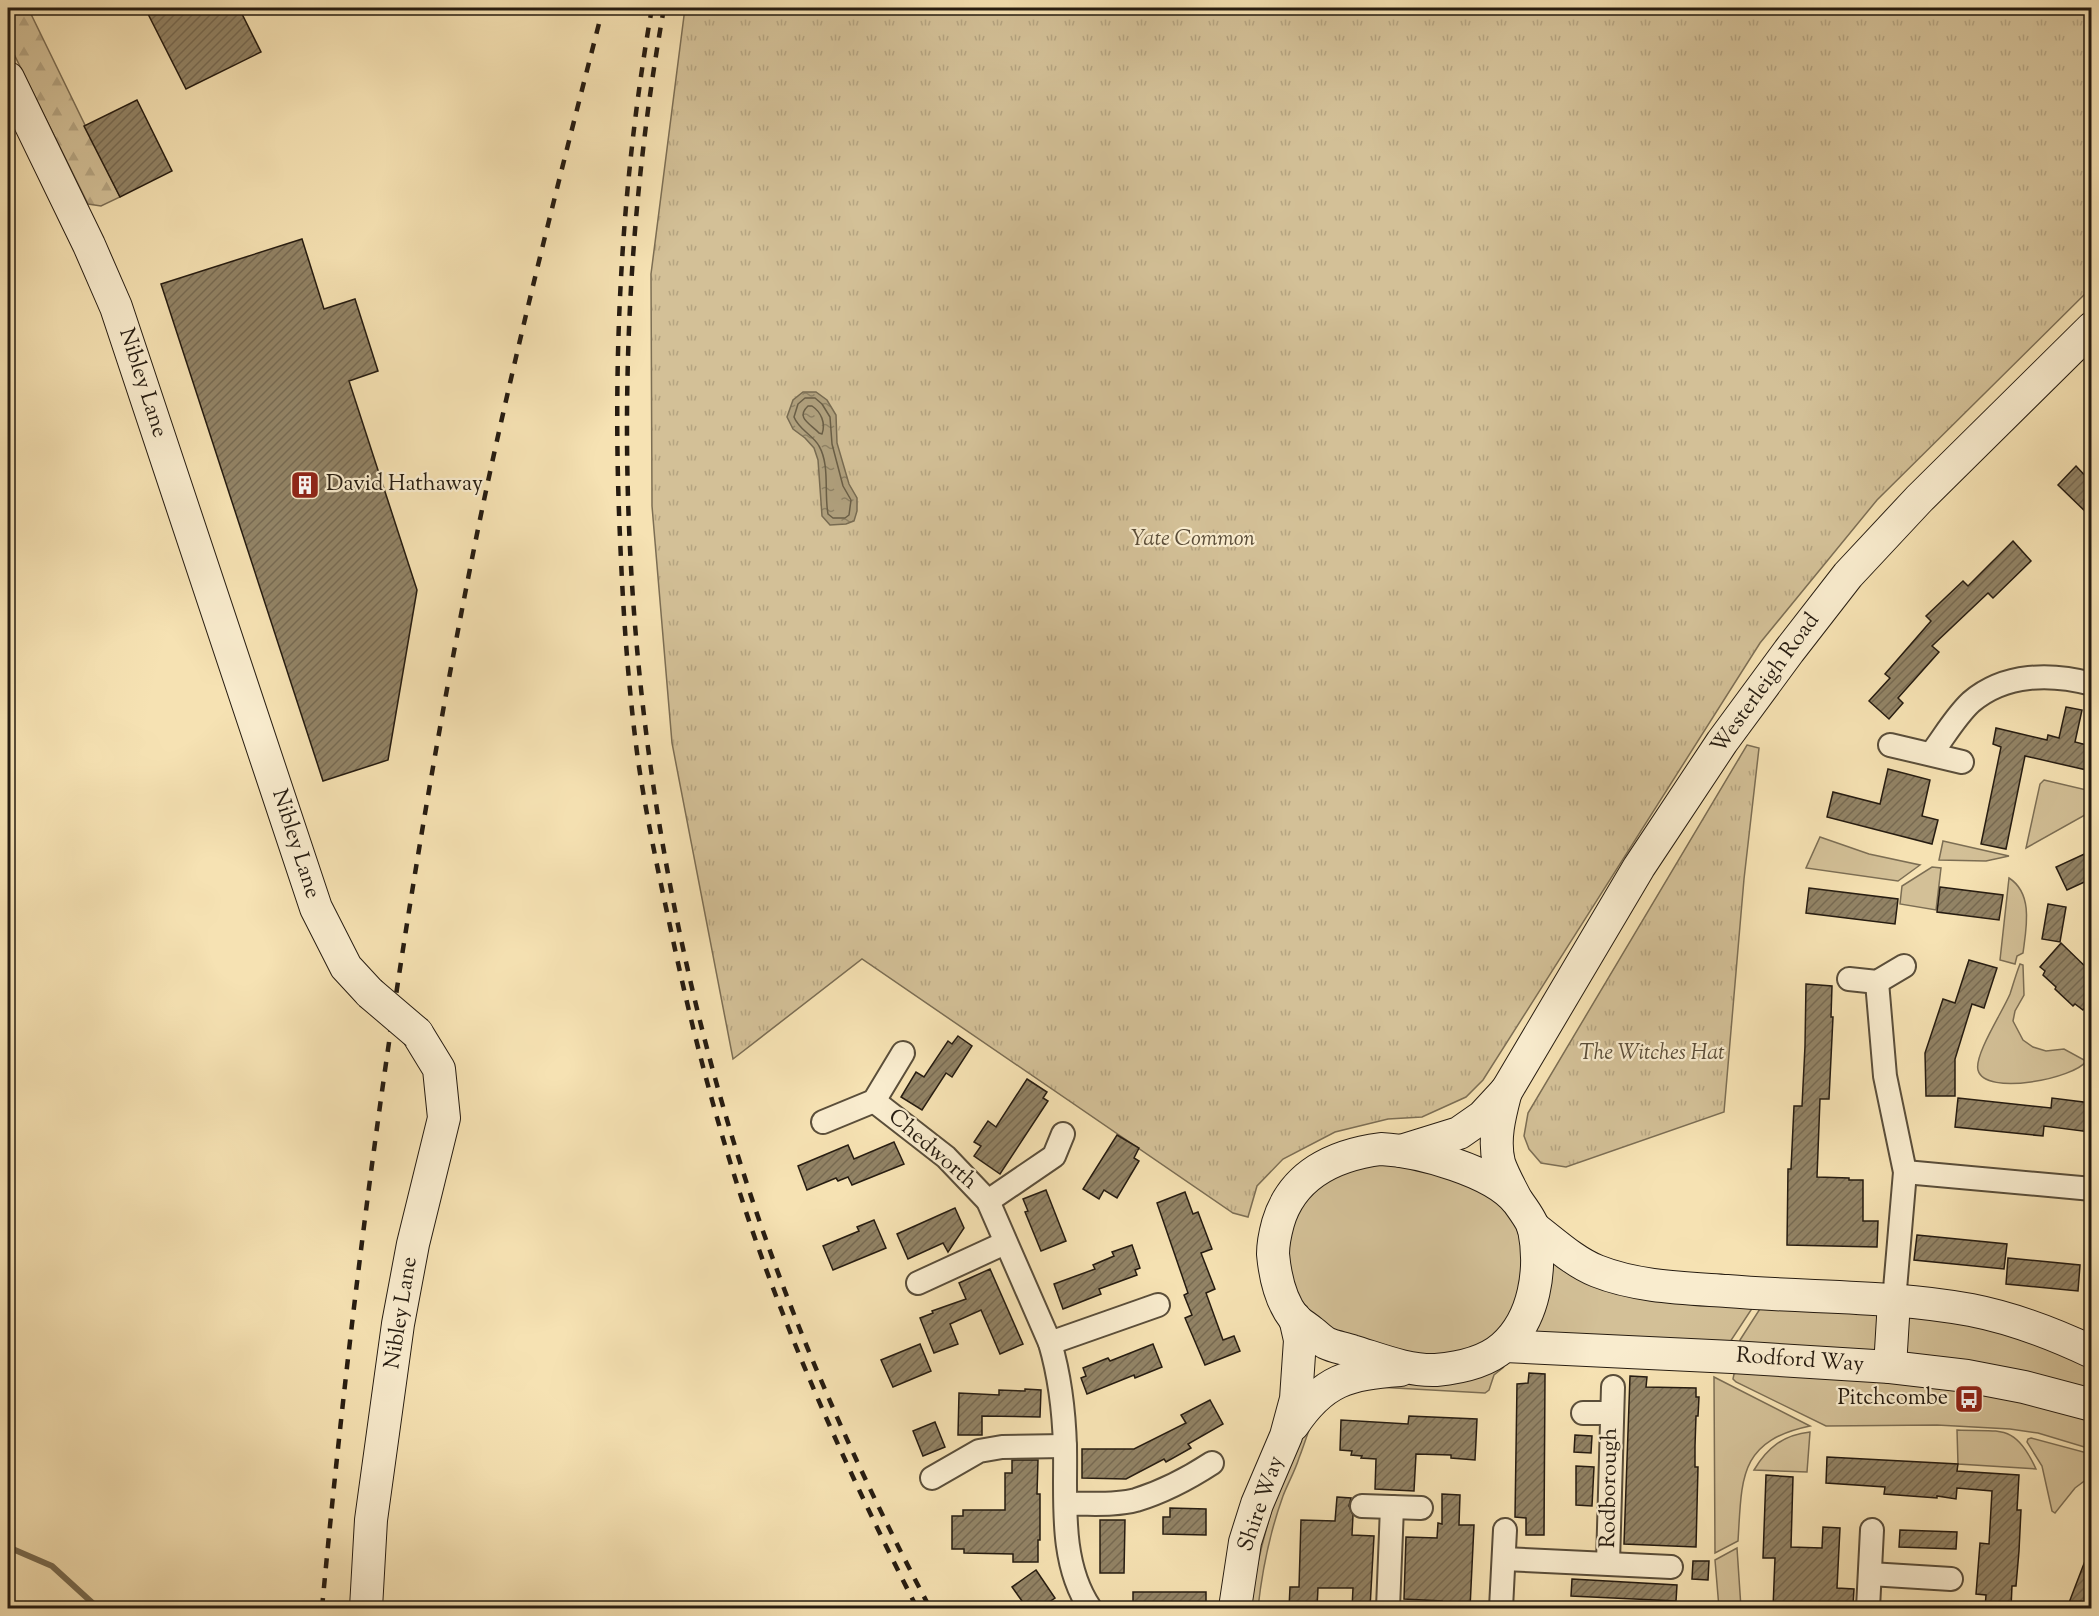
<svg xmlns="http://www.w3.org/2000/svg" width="2099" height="1616" viewBox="0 0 2099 1616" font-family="'Sorts Mill Goudy',serif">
<defs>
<pattern id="forest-firs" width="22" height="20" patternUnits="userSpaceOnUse" patternTransform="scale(1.5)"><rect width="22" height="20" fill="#d3c097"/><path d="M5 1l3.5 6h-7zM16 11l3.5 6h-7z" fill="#b5a481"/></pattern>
<pattern id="park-tufts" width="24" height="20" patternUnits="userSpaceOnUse" patternTransform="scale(1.5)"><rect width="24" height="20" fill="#d3c097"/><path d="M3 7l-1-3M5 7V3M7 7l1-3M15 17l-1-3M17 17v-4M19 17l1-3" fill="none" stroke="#b5a481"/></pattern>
<pattern id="water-ripples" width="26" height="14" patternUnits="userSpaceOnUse" patternTransform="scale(1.5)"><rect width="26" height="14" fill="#af9f7c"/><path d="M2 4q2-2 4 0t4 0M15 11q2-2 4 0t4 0" fill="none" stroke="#8e8164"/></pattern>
<pattern id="building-hatch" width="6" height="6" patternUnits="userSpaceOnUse" patternTransform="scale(1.5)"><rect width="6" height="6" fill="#928365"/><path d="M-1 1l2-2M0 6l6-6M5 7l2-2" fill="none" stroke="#776a52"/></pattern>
</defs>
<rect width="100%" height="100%" fill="#f6e2b3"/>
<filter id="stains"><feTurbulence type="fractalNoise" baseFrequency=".00333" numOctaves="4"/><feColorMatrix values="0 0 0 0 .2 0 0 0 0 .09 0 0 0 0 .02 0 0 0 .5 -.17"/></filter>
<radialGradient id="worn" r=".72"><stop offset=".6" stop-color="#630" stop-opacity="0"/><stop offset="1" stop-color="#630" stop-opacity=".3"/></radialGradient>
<g fill="#d3c097" stroke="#7c6e54" stroke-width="1.5">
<polygon points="2044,780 2091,791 2091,794 2085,815 2026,848 2040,784"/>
<polygon points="1820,837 1869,854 1920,865 1898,881 1806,868"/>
<polygon points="1943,841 2009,856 1986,861 1939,860"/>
<polygon points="1932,867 1941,868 1936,910 1900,904 1902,886"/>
<path d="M2009,878C2034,894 2026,929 2023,953L2017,956L2015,964L2000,960Z"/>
<path d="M2020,964L2023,965L2024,995L2015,1011L2013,1021L2023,1040L2033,1047L2046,1051L2064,1049L2086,1061C2076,1078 1985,1097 1978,1070C1974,1055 2003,1011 2010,994C2013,985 2016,974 2020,964Z"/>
<polygon points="1374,1160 1471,1181 1514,1217 1528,1260 1511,1321 1477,1349 1432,1358 1330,1331 1298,1301 1291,1280 1287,1240 1297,1209 1321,1181"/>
<polygon points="1551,1259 1753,1307 1728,1345 1530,1335"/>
<polygon points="1765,1301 1881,1309 1879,1347 1874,1351 1741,1345 1740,1340"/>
<polygon points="1906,1314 2010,1333 2091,1367 2091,1393 1914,1356 1906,1352"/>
<path d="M1504,1367L1494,1375L1489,1390L1485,1393L1359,1386C1344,1387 1332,1392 1323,1403C1311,1418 1306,1441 1299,1458C1295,1471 1288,1483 1283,1496C1270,1532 1262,1571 1258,1608H1249C1258,1555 1271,1505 1291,1454C1297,1439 1302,1422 1312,1408C1325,1390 1347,1377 1370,1376C1387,1375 1403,1382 1419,1383C1451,1387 1475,1378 1504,1367Z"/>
<polygon points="1743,1369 1894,1374 2091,1414 2091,1449 2038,1433 2010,1429 1937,1425 1826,1426 1736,1382 1733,1379 1734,1374"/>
<path d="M1714,1377L1810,1426C1738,1441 1742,1479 1738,1541L1715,1553Z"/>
<path d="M1957,1430C2001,1432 2015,1423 2036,1469L1958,1464Z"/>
<path d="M1810,1432L1807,1472L1754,1470C1767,1448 1783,1435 1810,1432Z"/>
<polygon points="2031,1438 2091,1454 2091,1476 2075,1488 2055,1513 2052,1511 2042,1466 2027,1442 2028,1439"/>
<polygon points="1737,1548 1741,1608 1719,1608 1715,1560"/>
</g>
<polygon fill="url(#forest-firs)" stroke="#7c6e54" stroke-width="1.5" points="8,8 28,8 120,197 101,206 88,204 8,42"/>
<g fill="url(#park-tufts)" stroke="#7c6e54" stroke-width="1.5">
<polygon points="685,8 2091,8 2091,288 1877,500 1760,643 1483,1080 1466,1097 1422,1117 1388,1119 1335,1132 1283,1159 1257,1186 1248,1217 1233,1213 862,959 733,1059 672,743 652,506 651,274"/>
<polygon points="1747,745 1759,748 1744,879 1724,1112 1566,1167 1541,1163 1529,1149 1524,1136 1528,1113"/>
</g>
<polygon fill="url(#water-ripples)" stroke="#786b51" stroke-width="1.5" points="803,392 816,392 827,400 836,415 837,443 849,484 857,498 857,511 854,521 846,524 830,525 822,516 818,460 814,448 805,438 793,429 787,417 793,400"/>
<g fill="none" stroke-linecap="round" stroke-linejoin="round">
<g stroke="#6a5e46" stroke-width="1.5">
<path d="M805,398H815L822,404L830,417L832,444L843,486L851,500L849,515L845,518H833L828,514C824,492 830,465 819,446C813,435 799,430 794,417L798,404Z"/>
<path d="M808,406H812C821,412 826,423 822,434L819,433C811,424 795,418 808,406Z"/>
</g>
<polyline stroke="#786b51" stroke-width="6" points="8,1547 52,1566 98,1608"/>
</g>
<g fill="url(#building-hatch)" stroke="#261c11" stroke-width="1.5">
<polygon points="145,8 239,8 261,52 186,89"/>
<polygon points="137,100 172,171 120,197 84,126"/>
<polygon points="302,239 324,309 355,299 378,371 349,381 417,590 388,760 323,781 161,284"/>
<polygon points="2076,466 2091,482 2091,517 2058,485"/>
<polygon points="2013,541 2031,561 1993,598 1988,593 1932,646 1939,652 1898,698 1903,703 1889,719 1869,701 1890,678 1885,674 1931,621 1926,616 1963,581 1968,586"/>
<polygon points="2066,707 2082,710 2075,742 2091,746 2091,771 2025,756 2006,849 1981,844 2001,747 1993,744 1996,728 2047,740 2048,735 2059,738"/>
<polygon points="1888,769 1930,780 1922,816 1938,820 1932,844 1827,817 1833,792 1880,804"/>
<polygon points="2091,851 2091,879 2067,890 2056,867"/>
<polygon points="1940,887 2003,895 1999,920 1937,912"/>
<polygon points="1809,888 1898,899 1895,924 1806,913"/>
<polygon points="2048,904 2066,907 2060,942 2042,939"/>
<polygon points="2061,943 2091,972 2091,1001 2083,1010 2075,1004 2073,1006 2055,989 2056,987 2043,975 2045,971 2040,967"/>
<polygon points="1969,960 1997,968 1984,1008 1972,1004 1955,1059 1955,1096 1926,1096 1925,1053 1943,999 1955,1003"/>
<polygon points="1806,984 1832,986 1831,1017 1833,1017 1829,1099 1820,1099 1817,1177 1849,1178 1849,1180 1863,1180 1863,1221 1878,1221 1877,1247 1787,1245 1788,1169 1791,1169 1794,1106 1802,1106 1805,1046"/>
<polygon points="958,1036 972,1046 952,1077 946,1073 922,1110 901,1097 916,1072 924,1077 948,1041 952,1044"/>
<polygon points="1027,1079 1047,1092 1043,1098 1048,1101 1000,1174 974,1156 981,1146 974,1142 988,1121 996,1127"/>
<polygon points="1958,1098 2051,1108 2052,1098 2091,1103 2090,1132 2044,1126 2043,1136 1955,1127"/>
<polygon points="1117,1135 1139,1148 1134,1158 1139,1161 1117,1198 1104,1190 1099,1199 1083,1189"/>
<polygon points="894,1142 904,1164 852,1185 848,1177 838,1181 836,1178 807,1190 798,1166 848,1145 854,1159"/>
<polygon points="1046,1190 1066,1241 1041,1251 1025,1212 1028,1211 1023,1199"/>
<polygon points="1185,1192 1193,1214 1198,1212 1212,1249 1201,1253 1215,1289 1206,1293 1223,1340 1234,1336 1240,1351 1205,1365 1185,1318 1192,1315 1184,1295 1188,1293 1157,1203"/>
<polygon points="955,1208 964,1228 948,1252 943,1243 908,1259 897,1234"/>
<polygon points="874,1220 886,1248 833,1270 823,1246 859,1231 857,1227"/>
<polygon points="1917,1235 2007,1244 2004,1269 1914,1260"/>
<polygon points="1132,1245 1140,1268 1135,1270 1137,1275 1099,1289 1101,1294 1063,1309 1054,1284 1095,1269 1093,1265 1114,1256 1112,1252"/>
<polygon points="2008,1258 2080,1265 2078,1291 2006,1284"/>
<polygon points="990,1269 1023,1344 1000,1354 981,1310 950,1324 958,1344 934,1353 920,1318 933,1313 932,1311 966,1299 959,1283"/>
<polygon points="920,1344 931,1371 893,1387 881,1360"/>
<polygon points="1153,1344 1162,1367 1135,1378 1134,1375 1087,1394 1081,1378 1086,1376 1083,1368 1108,1358 1110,1361"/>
<polygon points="1529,1373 1545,1374 1544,1535 1526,1535 1526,1518 1515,1517 1517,1384 1528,1383"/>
<polygon points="1630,1376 1647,1377 1646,1387 1696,1388 1696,1397 1699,1397 1698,1416 1696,1416 1695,1446 1695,1467 1698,1467 1696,1547 1624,1544"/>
<polygon points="1025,1389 1041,1390 1040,1417 982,1416 982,1435 958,1435 959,1393 999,1395 999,1390 1025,1391"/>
<polygon points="1210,1400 1223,1424 1188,1444 1191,1448 1166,1462 1164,1459 1126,1479 1082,1478 1082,1449 1134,1449 1186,1423 1181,1415"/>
<polygon points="1409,1416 1477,1419 1475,1460 1451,1458 1451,1455 1416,1454 1414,1491 1375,1489 1376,1459 1361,1458 1362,1456 1351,1455 1352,1451 1340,1450 1341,1420 1408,1424"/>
<polygon points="935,1422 945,1447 923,1456 913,1431"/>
<polygon points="1575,1435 1592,1436 1591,1453 1574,1452"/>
<polygon points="1827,1457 1958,1464 1957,1471 2019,1475 2017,1510 2021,1510 2019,1551 2016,1586 2012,1586 2011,1608 1985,1608 1986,1595 1976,1594 1980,1543 1989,1544 1992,1491 1957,1488 1956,1499 1937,1496 1937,1498 1884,1494 1885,1487 1826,1483"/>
<polygon points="1012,1460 1038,1460 1037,1494 1040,1494 1040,1540 1038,1540 1038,1562 1013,1562 1013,1554 964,1553 964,1549 952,1549 952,1516 963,1516 963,1510 1005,1510 1005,1473 1012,1473"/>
<polygon points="1576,1466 1594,1467 1592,1506 1576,1505"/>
<polygon points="1766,1475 1793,1477 1791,1547 1822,1548 1823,1527 1840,1528 1837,1588 1854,1589 1853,1605 1809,1604 1809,1608 1773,1608 1775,1558 1763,1558"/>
<polygon points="1442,1494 1460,1495 1459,1525 1474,1525 1470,1608 1441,1608 1442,1601 1404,1599 1406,1537 1437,1538 1438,1523 1442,1524"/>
<polygon points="1337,1497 1351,1498 1349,1506 1353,1515 1352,1535 1374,1536 1370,1608 1352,1608 1353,1588 1318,1588 1317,1608 1289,1608 1290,1587 1299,1587 1301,1520 1335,1521"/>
<polygon points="1170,1508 1206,1509 1206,1535 1163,1534 1163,1517 1170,1517"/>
<polygon points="1100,1520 1125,1520 1124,1573 1100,1573"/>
<polygon points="1900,1530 1957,1532 1956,1549 1899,1547"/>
<polygon points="2090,1548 2091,1608 2067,1608 2075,1587"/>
<polygon points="1693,1561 1709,1561 1708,1580 1692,1579"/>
<polygon points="1036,1570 1055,1598 1040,1608 1027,1608 1012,1587"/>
<polygon points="1572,1579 1677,1585 1676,1601 1571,1596"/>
<rect x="1133" y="1592" width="73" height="16"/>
</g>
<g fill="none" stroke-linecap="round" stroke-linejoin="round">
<g stroke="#5a4e3a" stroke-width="26">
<g id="street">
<polyline points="1890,745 1962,762"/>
<path d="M1931,754C1944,737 1955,717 1971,702C2005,673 2051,673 2092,684"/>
<polyline points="1849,979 1877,982 1904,966"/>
<polyline points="1877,982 1885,1076 1905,1172 1894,1301"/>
<path d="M874,1101L946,1157L988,1201L1050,1343C1060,1377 1064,1412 1065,1447C1066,1500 1059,1562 1090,1608"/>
<polyline points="823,1122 874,1101 903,1053"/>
<polyline points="1905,1172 2092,1189"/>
<polyline points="988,1201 1054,1156 1063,1134"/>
<polyline points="918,1283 1005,1243"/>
<polyline points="1050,1343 1158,1305"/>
<polyline points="1583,1413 1611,1413"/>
<polyline points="932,1478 979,1451 1002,1447 1065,1446"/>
<path d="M1066,1504C1088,1503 1114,1506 1136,1500C1162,1492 1189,1478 1212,1463"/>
<polyline points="1362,1506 1421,1508"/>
<polyline points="1504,1559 1671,1567"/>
<polyline points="1608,1563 1613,1387"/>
<polyline points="1870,1574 1951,1579"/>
<polyline points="1388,1608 1392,1507"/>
<polyline points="1501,1608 1505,1530"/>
<polyline points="1868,1608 1872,1530"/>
</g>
</g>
<g stroke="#261c11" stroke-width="34">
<g id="secondary">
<polyline points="8,78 89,245 116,307 316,908 346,967 370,993"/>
<path d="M1506,1091C1500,1114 1493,1139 1499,1163C1503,1175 1510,1187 1516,1199"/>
<path d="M1381,1149C1419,1151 1494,1171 1518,1202C1523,1209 1532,1221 1534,1229C1542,1269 1535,1319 1503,1347C1486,1362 1458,1368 1436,1370C1407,1371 1379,1359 1352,1351C1344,1348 1334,1347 1326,1343C1321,1340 1316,1335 1312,1332C1306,1327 1299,1323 1294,1318C1280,1300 1275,1276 1273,1254C1273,1243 1275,1234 1278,1223C1292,1175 1334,1155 1381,1149Z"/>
<polyline points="1401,1151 1459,1133 1482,1117 1507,1090 1639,867 1722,742 1789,651 1848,575 1919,499 2092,328"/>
<path d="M1533,1227C1553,1242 1574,1262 1597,1271C1637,1287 1684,1288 1727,1291C1808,1298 1891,1295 1971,1310C2012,1318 2054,1334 2092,1352"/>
<polyline points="1505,1346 1732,1357 1890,1367 1967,1376 2024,1387 2092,1405"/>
<polyline points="1890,1367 1894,1301"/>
<path d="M1293,1425C1323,1380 1348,1374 1400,1370"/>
<polyline points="366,1608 371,1520 398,1324 413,1244 444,1118 439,1069 417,1033"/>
<polyline points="1235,1608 1245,1542 1257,1504 1286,1436 1296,1399 1300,1340 1295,1318"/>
</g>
</g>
<use href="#street" stroke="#f9ecce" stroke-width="22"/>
<use href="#secondary" stroke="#f9ecce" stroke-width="32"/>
<g stroke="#261c11" stroke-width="4.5" stroke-dasharray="10 10" stroke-linecap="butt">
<path d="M652,8C621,182 612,360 620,537C623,611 628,686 638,760C647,821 660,880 673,940C695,1043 722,1144 757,1244C801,1369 857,1490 917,1608"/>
<path d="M664,8C587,436 631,893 788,1299C829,1405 877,1508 930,1608"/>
<path d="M322,1608C356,1245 406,882 479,524C515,351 559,179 603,8"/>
</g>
<g stroke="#261c11" stroke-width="34" stroke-linecap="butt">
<polyline id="secondary-bridge" points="370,993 417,1033"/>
</g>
<use href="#secondary-bridge" stroke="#f9ecce" stroke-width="32"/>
</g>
<defs>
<g id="building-square" transform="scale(1.5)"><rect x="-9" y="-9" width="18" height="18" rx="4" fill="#8f2418" stroke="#f9ecce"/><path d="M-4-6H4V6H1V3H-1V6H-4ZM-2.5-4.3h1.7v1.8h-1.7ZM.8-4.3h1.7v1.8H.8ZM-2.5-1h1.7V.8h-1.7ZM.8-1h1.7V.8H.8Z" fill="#fff"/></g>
<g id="bus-square" transform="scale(1.5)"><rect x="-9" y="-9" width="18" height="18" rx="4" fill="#8f2418" stroke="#f9ecce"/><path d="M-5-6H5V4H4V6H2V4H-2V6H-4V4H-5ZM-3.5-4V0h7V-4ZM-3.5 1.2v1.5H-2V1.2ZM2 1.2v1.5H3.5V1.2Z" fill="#fff"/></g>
</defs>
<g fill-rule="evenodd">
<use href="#building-square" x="305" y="485"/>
<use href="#bus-square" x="1969" y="1399"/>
</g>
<g text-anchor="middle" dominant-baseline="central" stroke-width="4.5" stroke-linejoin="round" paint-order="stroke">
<g font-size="22" fill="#261c11" stroke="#f9ecce">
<text transform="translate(142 383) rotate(72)">Nibley Lane</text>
<text transform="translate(1766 684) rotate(-54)">Westerleigh Road</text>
<text transform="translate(295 844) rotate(72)">Nibley Lane</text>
<text transform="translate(932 1150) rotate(41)">Chedworth</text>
<text transform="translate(402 1313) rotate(-81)">Nibley Lane</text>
<text transform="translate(1800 1361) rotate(4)">Rodford Way</text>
<text transform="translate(1610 1488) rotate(-89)">Rodborough</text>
<text transform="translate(1262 1504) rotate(-71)">Shire Way</text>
</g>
<g font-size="22" fill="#261c11" stroke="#f9ecce" text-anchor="start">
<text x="326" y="485">David Hathaway</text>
<text x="1948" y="1399" text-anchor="end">Pitchcombe</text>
</g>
<g font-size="22" font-style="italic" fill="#5a4d39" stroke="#f9ecce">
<text x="1193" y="540">Yate Common</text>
<text x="1652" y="1054">The Witches Hat</text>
</g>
</g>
<rect width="2099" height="1616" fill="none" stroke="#f6e2b3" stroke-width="30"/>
<rect x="9" y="9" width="2081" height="1598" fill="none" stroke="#261c11" stroke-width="3"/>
<rect x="15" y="15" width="2069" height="1586" fill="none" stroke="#261c11" stroke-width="1.5"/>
<rect width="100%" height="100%" filter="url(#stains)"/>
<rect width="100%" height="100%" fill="url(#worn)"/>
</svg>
